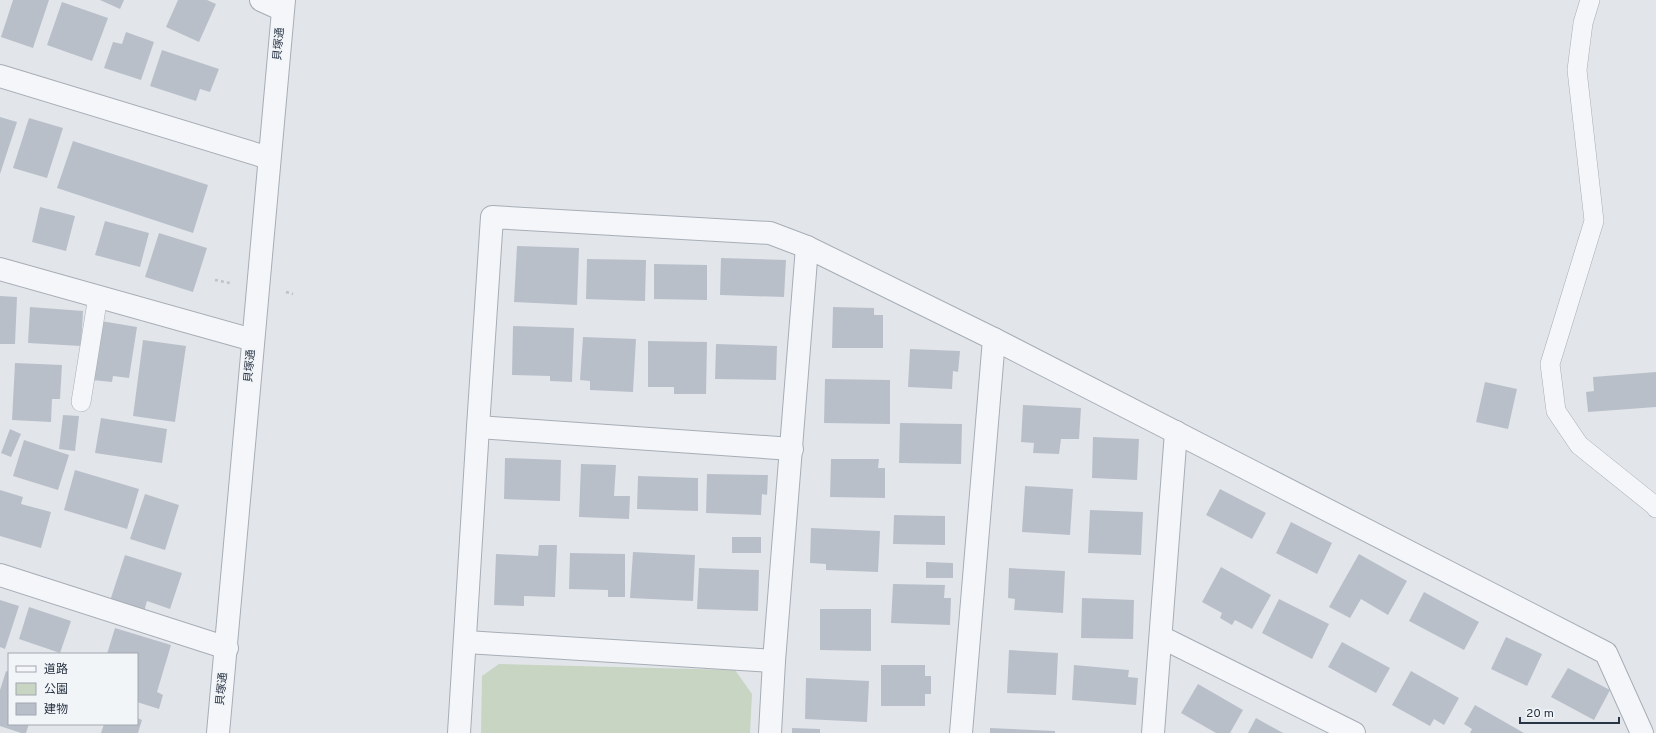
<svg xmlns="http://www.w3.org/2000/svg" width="1656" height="733" viewBox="0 0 1656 733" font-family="Overpass,'Noto Sans JP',sans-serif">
<rect width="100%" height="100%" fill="#e2e6eb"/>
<polygon fill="#c8d5c3" points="499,664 735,670 752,694 750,733 481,733 482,676"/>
<g fill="#b9bfc9">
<polygon points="13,0 49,0 33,48 1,37"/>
<polygon points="100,0 124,0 120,9"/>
<polygon points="178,0 207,0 216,4 199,42 166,27"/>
<polygon points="62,2 108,18 92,61 47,45"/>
<polygon points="126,32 154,42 141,80 104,68 113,42 122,44"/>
<polygon points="162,50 219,69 210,92 200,89 196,101 150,86"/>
<polygon points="0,117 17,122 0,174"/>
<polygon points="29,118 63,128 47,178 13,168"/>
<polygon points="73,141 208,185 193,233 57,188"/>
<polygon points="40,207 75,216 66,251 32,242"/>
<polygon points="105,221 149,233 140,267 95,255"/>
<polygon points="159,233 207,248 193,292 145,277"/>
<polygon points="517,246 579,248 577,305 514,302"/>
<polygon points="721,258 786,260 784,297 720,295"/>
<polygon points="587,259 646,260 645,301 586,299"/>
<polygon points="654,264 707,265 707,300 654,299"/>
<polygon points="0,296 17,297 15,344 0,344"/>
<polygon points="30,307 83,311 81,346 28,343"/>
<polygon points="833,307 874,308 874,315 883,315 883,348 832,348"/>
<polygon points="101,321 137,327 129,378 113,376 112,382 92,380"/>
<polygon points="513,326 574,328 572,382 550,381 550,376 512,375"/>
<polygon points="583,337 636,339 633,392 590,390 590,381 580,380"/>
<polygon points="143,340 186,346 175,422 133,416"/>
<polygon points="648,341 707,342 706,394 674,394 674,387 648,387"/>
<polygon points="716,344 777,346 776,380 715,379"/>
<polygon points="910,349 960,351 958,372 953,371 952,389 908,387"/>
<polygon points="15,363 62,365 60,399 52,399 51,422 12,420"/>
<polygon points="1656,372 1656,407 1588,412 1586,392 1594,391 1593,377"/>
<polygon points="825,379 890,380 890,424 824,423"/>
<polygon points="1485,382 1517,389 1508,429 1476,422"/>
<polygon points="1023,405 1081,408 1079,439 1061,439 1059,454 1033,453 1034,443 1021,442"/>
<polygon points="63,415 79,416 75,451 59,449"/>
<polygon points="101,418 167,429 162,463 95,453"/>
<polygon points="900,423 962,424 961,464 899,463"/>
<polygon points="10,429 21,434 11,457 1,453"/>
<polygon points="1093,437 1139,439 1137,480 1092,478"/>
<polygon points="24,440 69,455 58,490 13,476"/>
<polygon points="505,458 561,460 560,501 504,499"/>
<polygon points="831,459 879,459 878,468 885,468 885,498 830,497"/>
<polygon points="581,464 616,465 614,496 630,496 629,519 579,517"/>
<polygon points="75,470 139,489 127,529 64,510"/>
<polygon points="707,474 768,475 767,495 762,494 761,515 706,513"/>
<polygon points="638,476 698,478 698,511 637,509"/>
<polygon points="1025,486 1073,489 1070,535 1022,532"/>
<polygon points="1220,489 1266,513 1252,539 1206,515"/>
<polygon points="0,490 23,497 21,504 51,512 41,548 0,536"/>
<polygon points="145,494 179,505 165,550 130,539"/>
<polygon points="1090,510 1143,512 1141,555 1088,553"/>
<polygon points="894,515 945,516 945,545 893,544"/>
<polygon points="1291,522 1332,543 1317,574 1276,553"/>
<polygon points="811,528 880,531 878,572 826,570 826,564 810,563"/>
<rect x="732" y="537" width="29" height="16"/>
<polygon points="539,545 557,545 555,597 524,596 524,606 494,605 496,554 538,556"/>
<polygon points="633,552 695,555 693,601 630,598"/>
<polygon points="570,553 625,554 625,597 608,597 608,590 569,589"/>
<polygon points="1359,554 1407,581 1388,615 1361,599 1350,618 1329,607"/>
<polygon points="125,555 182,573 170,609 147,601 144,612 110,601"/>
<polygon points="926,562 953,563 953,578 926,578"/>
<polygon points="1221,567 1271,595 1252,629 1235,620 1232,625 1220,618 1222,613 1202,602"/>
<polygon points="699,568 759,570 758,611 697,609"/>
<polygon points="1009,568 1065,571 1063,613 1014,610 1015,599 1008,598"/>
<polygon points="893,584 945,585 944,598 951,598 950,625 891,623"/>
<polygon points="1424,592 1479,622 1464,650 1409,621"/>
<polygon points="1082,598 1134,600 1133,639 1081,638"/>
<polygon points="1279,599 1329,624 1312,659 1262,633"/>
<polygon points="0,600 19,606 5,649 0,647"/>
<polygon points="29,607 71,621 60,653 19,639"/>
<polygon points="820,609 871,609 871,651 820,650"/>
<polygon points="115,628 171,645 157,692 163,695 159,709 137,702 137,654 107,654"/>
<polygon points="1506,637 1542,654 1527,686 1491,669"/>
<polygon points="1342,642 1390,668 1376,693 1328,667"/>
<polygon points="1009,650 1058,653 1056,695 1007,693"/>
<polygon points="881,665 925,665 925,676 931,676 931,694 925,694 925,706 881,706"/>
<polygon points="1074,665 1129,670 1128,677 1138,678 1136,705 1072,700"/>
<polygon points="1568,668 1610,690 1594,720 1551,697"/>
<polygon points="6,671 9,672 9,724 29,724 26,733 21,733 0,726 0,690"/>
<polygon points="1411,671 1459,698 1444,725 1434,719 1430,726 1392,705"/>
<polygon points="806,678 869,681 867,722 805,719"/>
<polygon points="1198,684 1243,710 1230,733 1216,733 1181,713"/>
<polygon points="1475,705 1524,733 1470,733 1472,729 1464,724"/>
<polygon points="137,718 142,720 138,733 101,733 104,724 137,724"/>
<polygon points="1256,718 1283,733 1248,733"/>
<polygon points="792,728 820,729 820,733 792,733"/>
<polygon points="990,728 1055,731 1055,733 990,733"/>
</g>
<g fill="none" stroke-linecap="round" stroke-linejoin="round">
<g stroke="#a7adb6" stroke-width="20">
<g id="service">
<polyline points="1590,0 1583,23 1577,70 1594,221 1550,364 1556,411 1579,445 1655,506 1656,508"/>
<polyline points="81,402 98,296"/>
</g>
</g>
<g stroke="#a7adb6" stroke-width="24">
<g id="minor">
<polyline points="261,0 283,10"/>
<polyline points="0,76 269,158"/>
<polyline points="0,269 253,340"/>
<polyline points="478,427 792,449"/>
<polyline points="0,575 227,648"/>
<polyline points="1161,637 1354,733"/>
<polyline points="466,642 774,661"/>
<polyline points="459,733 478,427 492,217 770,233 807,247 994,339 1606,653 1642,733"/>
<polyline points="770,733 774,661 807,247"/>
<polyline points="961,733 994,339"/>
<polyline points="1153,733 1176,432"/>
</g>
</g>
<g stroke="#a7adb6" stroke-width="24">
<polyline id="tertiary" points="218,733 284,0"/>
</g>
<g stroke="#c0c4ca" stroke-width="2.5" stroke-dasharray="3 3" stroke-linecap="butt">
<polyline points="215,280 230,283"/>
<polyline points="286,292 293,294"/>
</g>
<use href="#service" stroke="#f5f6f9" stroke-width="19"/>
<use href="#minor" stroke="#f5f6f9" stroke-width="22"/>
<use href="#tertiary" stroke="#f5f6f9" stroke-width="22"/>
</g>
<g text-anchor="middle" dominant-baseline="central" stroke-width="4" stroke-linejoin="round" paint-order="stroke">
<g font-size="11" fill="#293444" stroke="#f2f5f8">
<text transform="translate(279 44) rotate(-85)">貝塚通</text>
<text transform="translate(250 366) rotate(-85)">貝塚通</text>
<text transform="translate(222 689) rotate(-84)">貝塚通</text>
</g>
</g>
<rect x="8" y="653" width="130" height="72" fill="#f2f5f8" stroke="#a2a8b0"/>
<rect x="16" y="666" width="20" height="6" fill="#f5f6f9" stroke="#a2a8b0"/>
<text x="44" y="673" font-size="12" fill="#293444">道路</text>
<rect x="16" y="683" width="20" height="12" fill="#c8d5c3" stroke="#a2a8b0"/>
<text x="44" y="693" font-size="12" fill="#293444">公園</text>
<rect x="16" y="703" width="20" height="12" fill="#b9bfc9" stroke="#a2a8b0"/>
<text x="44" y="713" font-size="12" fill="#293444">建物</text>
<path d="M1520 717v6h99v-6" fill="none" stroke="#293444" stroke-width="2"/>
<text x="1526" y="717" font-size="12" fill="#293444" stroke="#f2f5f8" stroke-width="3" paint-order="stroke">20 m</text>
</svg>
